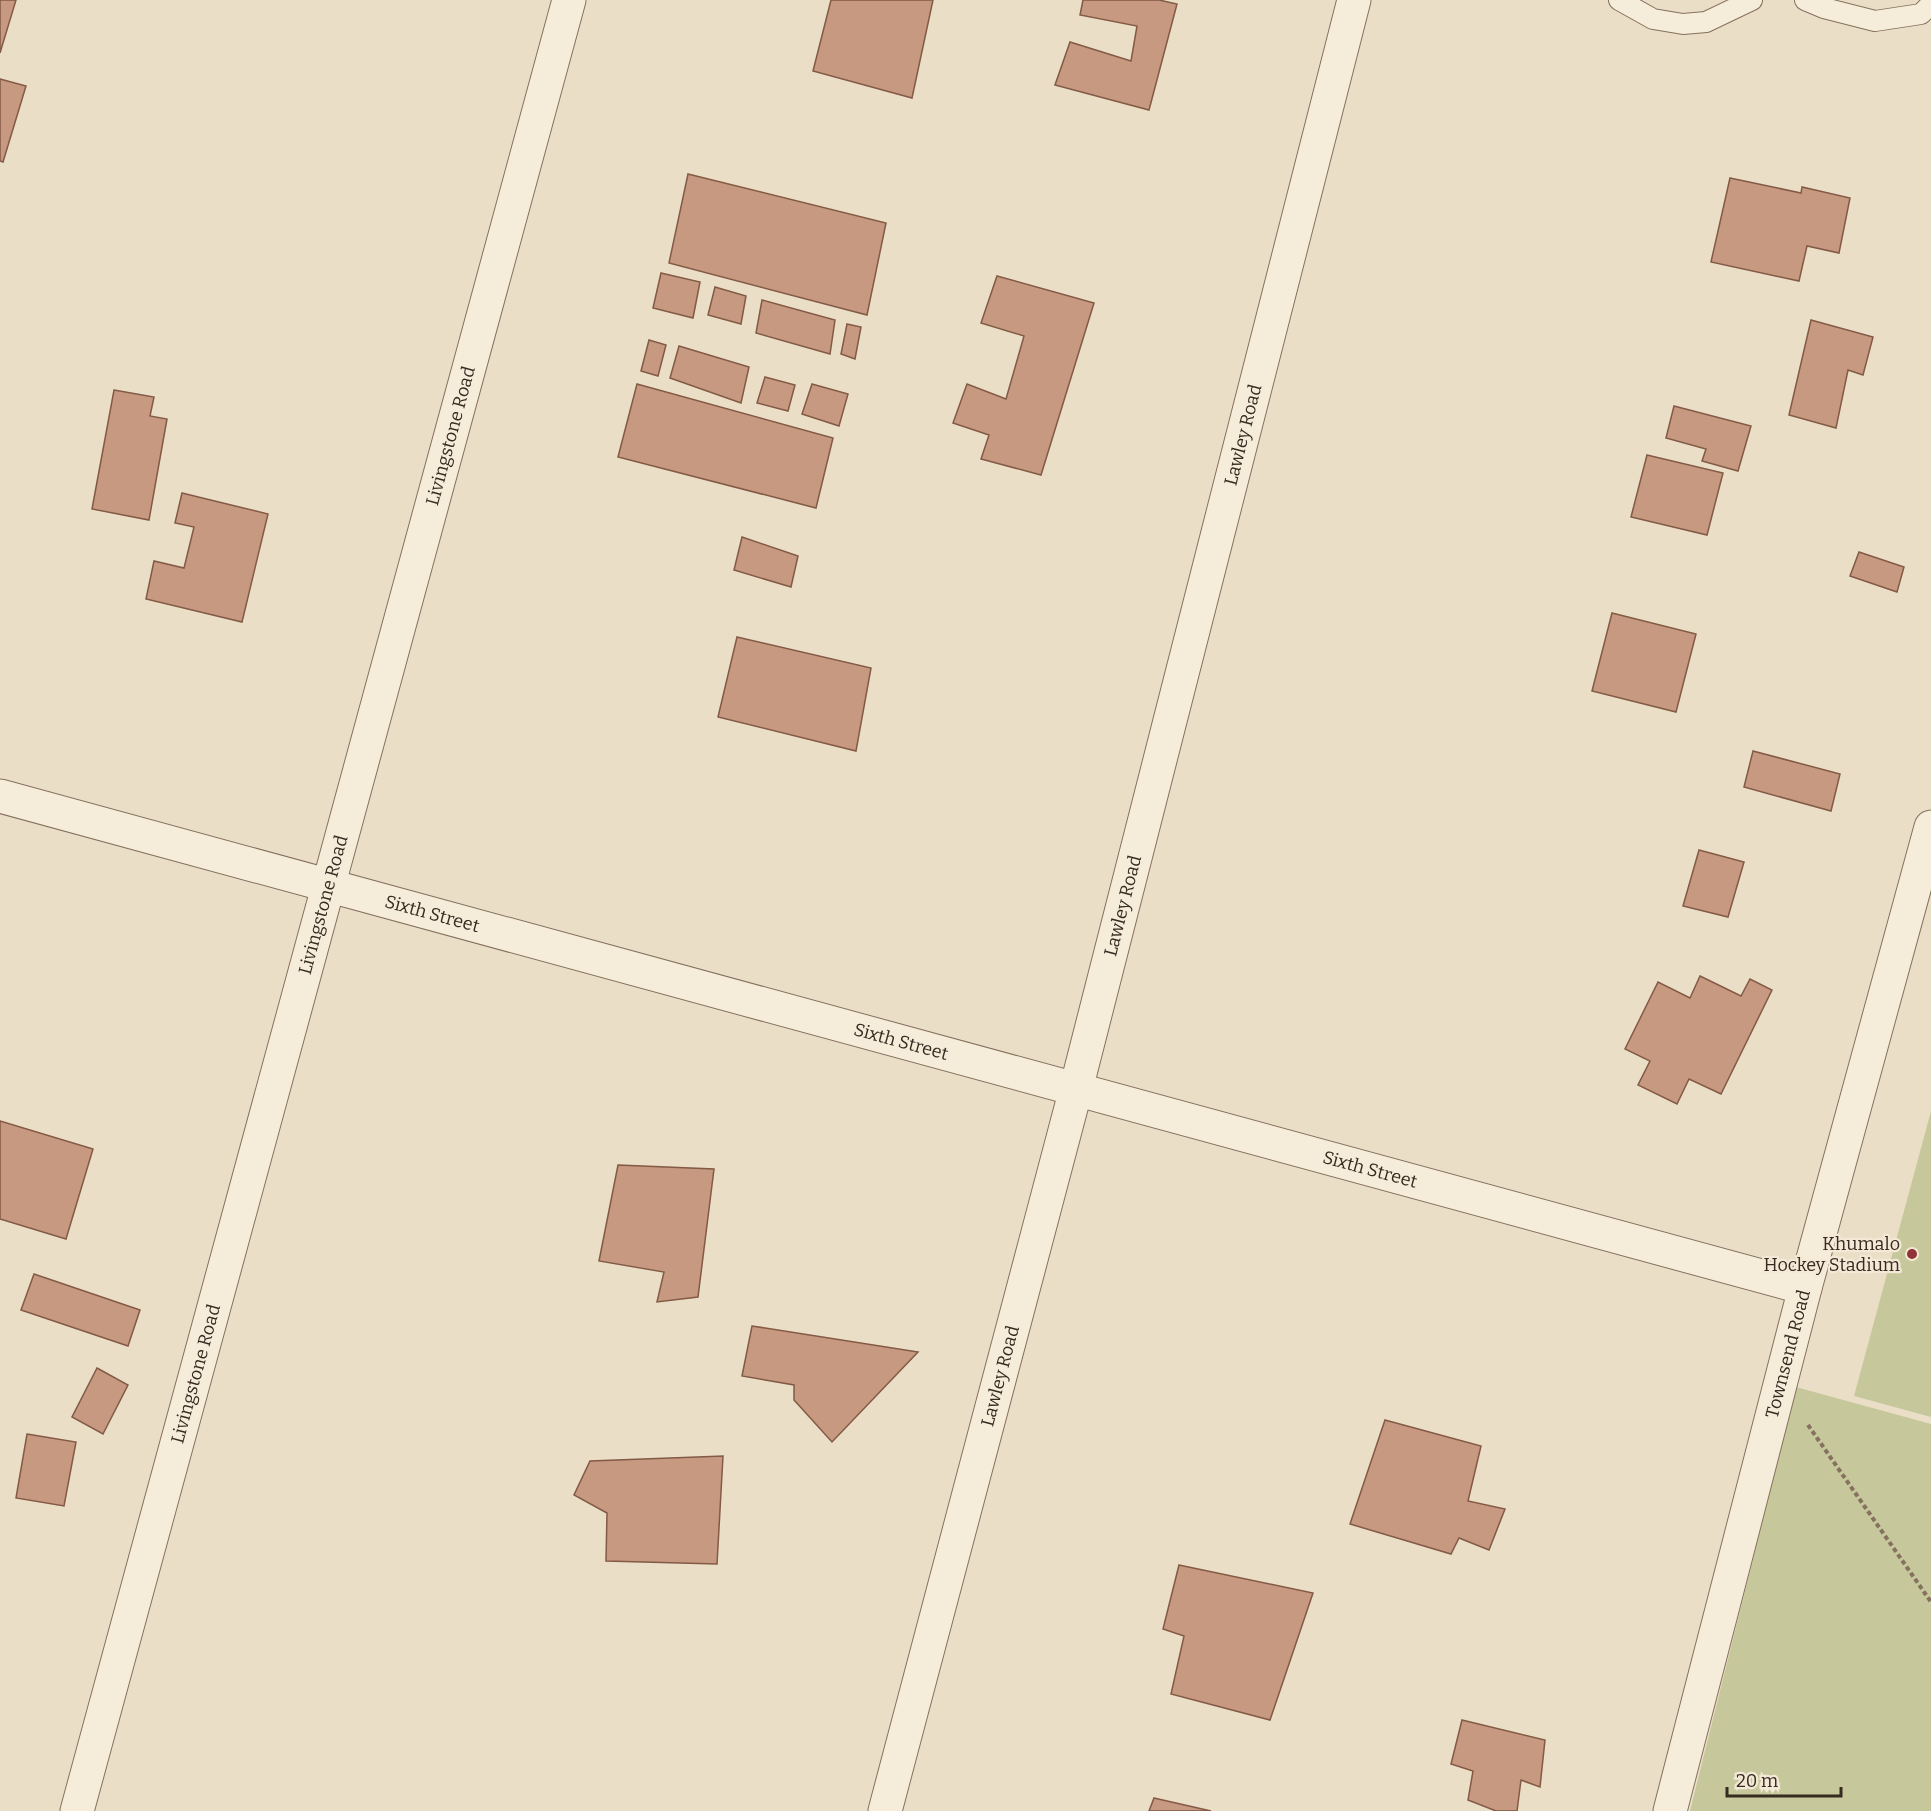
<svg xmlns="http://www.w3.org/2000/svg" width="1931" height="1811" font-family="Bitter,serif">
	<rect width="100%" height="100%" fill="#ebdec7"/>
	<!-- green -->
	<g fill="#c6c89c">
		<polygon points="1931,1111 1931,1417 1854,1396"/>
		<polygon points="1796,1387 1931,1424 1931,1811 1690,1811"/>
	</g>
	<!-- building -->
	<g fill="#c69980" stroke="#835a45" stroke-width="1.5">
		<polygon points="0,0 16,0 0,53"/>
		<polygon points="831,0 933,0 912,98 813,71"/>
		<polygon points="1083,0 1159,0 1177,4 1149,110 1055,85 1070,42 1131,61 1137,26 1080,15"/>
		<polygon points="0,79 26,86 3,162 0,161"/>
		<polygon points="688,174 886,223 867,315 669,263"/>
		<polygon points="1730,178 1801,193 1802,187 1850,198 1839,253 1807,246 1799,281 1711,262"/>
		<polygon points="661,273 700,282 693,318 653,308"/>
		<polygon points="997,276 1094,303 1041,475 981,459 989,435 953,423 967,384 1006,399 1024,336 981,323"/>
		<polygon points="715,287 746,296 741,324 708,315"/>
		<polygon points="762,300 835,320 830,354 756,333"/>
		<polygon points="1811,320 1873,337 1863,375 1848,370 1836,428 1789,415"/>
		<polygon points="847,324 861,327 855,359 841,354"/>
		<polygon points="649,340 666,345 658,376 641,371"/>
		<polygon points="679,346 749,367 741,403 670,378"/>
		<polygon points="765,377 795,385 788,411 757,403"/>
		<polygon points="637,384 833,438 816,508 618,457"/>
		<polygon points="812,384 848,394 839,426 802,414"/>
		<polygon points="114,390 154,397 150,416 167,419 149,520 92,509"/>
		<polygon points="1674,406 1751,426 1738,471 1702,461 1706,449 1666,438"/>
		<polygon points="1647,455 1723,473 1707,535 1631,517"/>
		<polygon points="182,493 268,514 242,622 146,599 154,561 184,568 194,527 175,523"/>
		<polygon points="742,537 798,556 791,587 734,570"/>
		<polygon points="1859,552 1904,567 1897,592 1850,576"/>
		<polygon points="1612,613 1696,634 1676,712 1592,691"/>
		<polygon points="737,637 871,668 856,751 718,717"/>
		<polygon points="1753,751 1840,774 1831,811 1744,787"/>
		<polygon points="1699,850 1744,862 1728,917 1683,906"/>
		<polygon points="1700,976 1741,996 1750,979 1772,990 1721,1094 1689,1079 1677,1104 1638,1085 1650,1061 1625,1049 1658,982 1690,998"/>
		<polygon points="0,1121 93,1149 66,1239 0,1219"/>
		<polygon points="618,1165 714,1169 698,1297 657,1302 664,1272 599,1261"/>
		<polygon points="34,1274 140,1310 128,1346 21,1310"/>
		<polygon points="752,1326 918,1352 832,1442 794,1400 794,1385 742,1376"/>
		<polygon points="97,1368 128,1385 103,1434 72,1417"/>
		<polygon points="1385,1420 1481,1446 1468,1501 1505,1509 1489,1550 1459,1538 1451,1554 1350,1524"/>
		<polygon points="27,1434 76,1442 64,1506 16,1498"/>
		<polygon points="723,1456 717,1564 606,1561 607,1513 574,1495 590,1461"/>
		<polygon points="1179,1565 1313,1593 1270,1720 1171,1694 1184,1636 1163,1629"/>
		<polygon points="1462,1720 1545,1740 1540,1787 1521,1780 1517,1811 1496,1811 1468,1800 1473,1771 1451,1764"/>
		<polygon points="1154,1798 1211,1811 1149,1811"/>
	</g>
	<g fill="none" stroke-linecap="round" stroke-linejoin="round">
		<!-- service casing -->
		<g stroke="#85715e" stroke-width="22">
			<g id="service">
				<polyline points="1619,0 1653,19 1683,24 1706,22 1752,0"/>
				<polyline points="1805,0 1824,8 1875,21 1921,14 1931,4"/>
			</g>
		</g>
		<!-- minor casing -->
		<g stroke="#85715e" stroke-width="35">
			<g id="minor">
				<path id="s1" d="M0,796L1805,1288"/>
				<path id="s2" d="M77,1811L569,0"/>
				<path id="s3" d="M885,1811L1076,1089L1354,0"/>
				<path id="s4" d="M1670,1811L1805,1288L1931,827"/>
			</g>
		</g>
		<!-- path -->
		<polyline stroke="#85715e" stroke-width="4" stroke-dasharray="4.5 3" stroke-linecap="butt" points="1808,1425 1931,1602"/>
		<!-- service -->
		<use href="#service" stroke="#f6ecda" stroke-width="20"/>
		<!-- minor -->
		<use href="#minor" stroke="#f6ecda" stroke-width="33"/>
	</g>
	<!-- markers -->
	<circle fill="#903238" stroke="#f3e9d6" stroke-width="2" cx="1912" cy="1254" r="6"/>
	<g text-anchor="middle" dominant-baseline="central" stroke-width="4.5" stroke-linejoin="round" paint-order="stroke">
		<!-- street labels -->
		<g font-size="18" fill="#372a20" stroke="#f3e9d6">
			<text stroke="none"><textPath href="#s3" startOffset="1422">Lawley Road</textPath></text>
			<text stroke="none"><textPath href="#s2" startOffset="1425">Livingstone Road</textPath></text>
			<text stroke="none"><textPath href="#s2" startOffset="939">Livingstone Road</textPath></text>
			<text stroke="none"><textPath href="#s3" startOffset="936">Lawley Road</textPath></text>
			<text stroke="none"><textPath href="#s1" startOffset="448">Sixth Street</textPath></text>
			<text stroke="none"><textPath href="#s1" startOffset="934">Sixth Street</textPath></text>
			<text stroke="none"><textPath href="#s1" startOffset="1420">Sixth Street</textPath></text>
			<text stroke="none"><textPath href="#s4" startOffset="472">Townsend Road</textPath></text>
			<text stroke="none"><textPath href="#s2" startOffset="453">Livingstone Road</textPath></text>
			<text stroke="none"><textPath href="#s3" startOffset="450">Lawley Road</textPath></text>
		</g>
		<!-- poi labels -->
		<g font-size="18" fill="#372a20" stroke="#f3e9d6" text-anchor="end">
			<text x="1900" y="1244">Khumalo<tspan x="1900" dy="21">Hockey Stadium</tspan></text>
		</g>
	</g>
	<!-- scale -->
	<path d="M1727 1787v9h114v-9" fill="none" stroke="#372a20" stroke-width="3"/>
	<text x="1736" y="1787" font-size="18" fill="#372a20" stroke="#f3e9d6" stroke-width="4.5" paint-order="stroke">20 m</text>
</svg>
